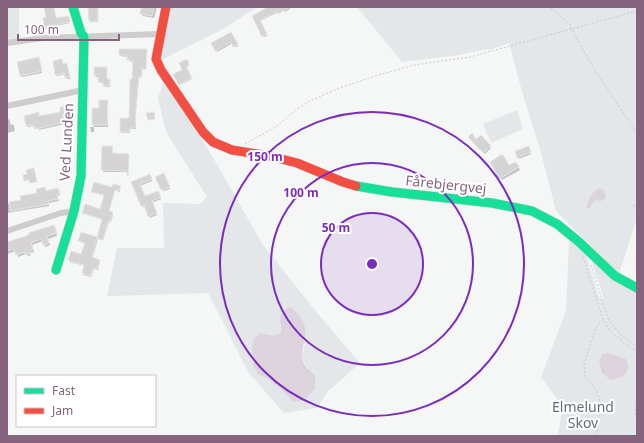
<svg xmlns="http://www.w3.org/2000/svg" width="644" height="443" font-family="'Noto Sans',sans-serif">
	<rect width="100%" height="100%" fill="#f5f6f6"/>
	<!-- green -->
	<g fill="#e3e7e9" fill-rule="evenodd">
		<polygon points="7,7 19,7 19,40 7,42"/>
		<polygon points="169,7 257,7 223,29 159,61"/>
		<polygon points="357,7 637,7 637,218 619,274 556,211 540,149 521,88 509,43 490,50 486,49 459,55 402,62"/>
		<path d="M163,84H168L211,154L263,245L318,314L360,363L328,391L317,408L284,413L248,372L208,293L107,296L117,248H164L163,203L200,204L207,197L166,132L158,98ZM279,324L305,344C300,360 304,364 315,375L293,402C286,394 280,387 272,381C262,374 260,377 253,365L261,333C268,335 274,337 281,333V328Z"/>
		<polygon points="517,110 523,129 491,143 483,124"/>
		<polygon points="569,241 585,252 599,297 604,299 590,256 637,290 637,436 558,436 562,411 560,403 541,377 566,311"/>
	</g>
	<!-- water -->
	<g fill="#dcd3dd">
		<path d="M601,188L604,190L606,198L601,201L595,200L590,208H586C588,202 591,190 601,188Z"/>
		<path d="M290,307C294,309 296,312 299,315C313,333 299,344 303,361C304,366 311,371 315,375V389L304,400L293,402L281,389L270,380L258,374L253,365L254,357L252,350L254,339L261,333C268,335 274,337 281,333C282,321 275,314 290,307Z"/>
		<path d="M608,353L626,359L628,364C628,376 621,378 611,380L602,373L599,362L602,355Z"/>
	</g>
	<!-- shadow -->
	<g fill="#0003">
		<polygon points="45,7 57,7 54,8 56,20 69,18 70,23 46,28 47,18"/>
		<polygon points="89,7 98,7 98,22 90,22"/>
		<polygon points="142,7 157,7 154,18 143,16 141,14"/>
		<polygon points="266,7 276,7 278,12 260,21 267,36 264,37 253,16 267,9"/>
		<polygon points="283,7 288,7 290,9 285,12"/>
		<polygon points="230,34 238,46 235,47 233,43 217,52 212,44"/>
		<polygon points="146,50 146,69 142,69 142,77 139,78 136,110 136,129 130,129 130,133 122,133 121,132 130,119 134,62 129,61 128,57 121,56 120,55"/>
		<polygon points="39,59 42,73 22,77 21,76"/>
		<polygon points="62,60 63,65 67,66 70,79 67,79 65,74 57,76 56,75"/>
		<polygon points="186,61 189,66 186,67 192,79 179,85 174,75 184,70"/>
		<polygon points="95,68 106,68 107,80 110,82 110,87 105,87 104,83 100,83 99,77 96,77 95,75"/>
		<polygon points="107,101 108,127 94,127 93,125 93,109 100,109"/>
		<polygon points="67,107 71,127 66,128 65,124 39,130 38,128 35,129 34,126 28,127 27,126 25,117 39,115 39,117 62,113"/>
		<polygon points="9,119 11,125 13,124 14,126 15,131 7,133 7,120"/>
		<polygon points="90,127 94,127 94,132 91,132"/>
		<polygon points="481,136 491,148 485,154 482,150 481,151 470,138 476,140"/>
		<polygon points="102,147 112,147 113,154 129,156 128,174 127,172 103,172"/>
		<polygon points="529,149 531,154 519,159 518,157"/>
		<polygon points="491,163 509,166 516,163 520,170 502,180"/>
		<polygon points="149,175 152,181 140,186 145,197 157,192 161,199 152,203 157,215 150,218 145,206 143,207 142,206 132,183"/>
		<polygon points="163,175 170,189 163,191 157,177"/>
		<polygon points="120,187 120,192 115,190 109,212 113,215 111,222 109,222 103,240 98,239 103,220 83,213 101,210 105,196 92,192"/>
		<polygon points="59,191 60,195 57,196 59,201 49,203 49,206 7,213 7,204 22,201 46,192"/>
		<polygon points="55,228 57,236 48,239 50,245 45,247 43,241 32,245 34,252 30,253 31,255 28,256 26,254 18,257 16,251 7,254 7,243"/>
		<polygon points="97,238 98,239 92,259 100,262 98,270 94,269 91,277 84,275 83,273 85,266 70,262 69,260 82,256 85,244 79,241"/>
	</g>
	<!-- building -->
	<g fill="#d5d3d4" stroke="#e4e6e6">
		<polygon points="44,7 54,7 56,18 69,16 70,22 44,27 43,18 46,17"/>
		<polygon points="88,7 98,7 98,21 89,21"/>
		<polygon points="143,7 154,7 152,16 140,14 141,8 143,9"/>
		<polygon points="268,7 290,7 278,14 277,11 260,20 267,34 262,37 252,16"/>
		<polygon points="231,32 238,44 233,47 231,42 215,51 211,43"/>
		<polygon points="119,49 147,49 146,68 142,67 142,76 139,76 136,107 135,128 130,128 130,132 120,132 120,118 129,118 130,79 132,79 133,60 127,60 127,55 119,55"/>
		<polygon points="39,57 42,71 20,76 17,62"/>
		<polygon points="62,59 63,64 67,63 70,77 65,78 64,73 55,75 53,61"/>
		<polygon points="187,59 189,64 186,66 192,78 178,84 173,74 182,70 179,63"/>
		<polygon points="94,67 107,67 107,79 110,79 110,86 103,86 103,82 98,82 98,75 94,75"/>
		<polygon points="99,100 108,100 107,125 92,125 92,108 99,108"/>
		<polygon points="67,106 71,126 65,127 64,122 37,129 36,127 33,127 33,125 26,126 24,116 39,112 39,116 60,112 60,107"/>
		<polygon points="154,112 155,119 148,120 146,113"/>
		<polygon points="472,133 476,139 481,135 491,146 483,153 481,150 480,150 468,137"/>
		<polygon points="102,146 113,146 112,153 129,154 128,176 126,171 101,170"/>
		<polygon points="529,146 531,152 517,158 515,151"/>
		<polygon points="501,155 503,155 509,165 516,162 519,167 499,179 490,162"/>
		<polygon points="34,168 37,182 29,183 29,180 24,181 23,175 27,174 26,170"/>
		<polygon points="164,173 170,187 161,190 155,177"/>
		<polygon points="150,174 152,179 140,184 145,196 158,191 161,197 152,201 157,213 148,217 144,205 141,206 131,182"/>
		<polygon points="94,182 112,187 113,184 121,186 119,191 115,190 109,211 113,212 110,222 108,221 103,240 97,238 102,219 82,213 85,204 100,209 104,195 91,192"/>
		<polygon points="45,187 46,191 58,188 60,193 57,194 58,199 48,201 49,204 10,211 9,202 21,200 20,196 37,193 36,189"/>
		<polygon points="54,225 57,233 47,236 49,243 43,245 41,239 31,243 33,249 30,251 31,253 25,255 25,252 16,255 14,249 7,251 7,242 29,235 28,233"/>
		<polygon points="81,232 97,237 92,257 100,260 97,269 93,268 91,276 82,273 84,265 68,260 71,251 81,254 85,243 78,241"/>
	</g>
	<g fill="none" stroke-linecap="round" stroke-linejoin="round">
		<!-- fast casing -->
		<g stroke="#d3d2d3" stroke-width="10">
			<g id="fast">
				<polyline points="356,186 392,192 492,203 532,211 557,224 578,241 615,276 637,288"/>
				<polyline points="56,270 74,211 81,176 84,37 81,33 73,7"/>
			</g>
		</g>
		<!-- jam casing -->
		<g stroke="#d3d2d3" stroke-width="10">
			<polyline id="jam" points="166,7 156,59 161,70 203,132 213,142 232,150 270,156 297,163 343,182 356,186"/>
		</g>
		<!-- path -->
		<g stroke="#cac9cb" stroke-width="1" stroke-dasharray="2 2" stroke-linecap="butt">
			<path d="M547,7C557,10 562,20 571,25V28L592,66L637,133"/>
			<polyline points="245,144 277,126 297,109 308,102 339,88 382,74 414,65 470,57 637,11"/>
			<polyline points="633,206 637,205"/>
			<polyline points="583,257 603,319 610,331 637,353"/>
			<polyline points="591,265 609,321 621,335 637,347"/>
			<polyline points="637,401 635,410 637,422"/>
			<polyline points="596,436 601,409 599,398 593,385 585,376 584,364 596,328 602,320"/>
		</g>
		<!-- street -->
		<g stroke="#cecccd" stroke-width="6">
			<polyline points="7,43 43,38 160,34"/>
			<polyline points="7,106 83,90"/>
			<polyline points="7,231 61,213 74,211"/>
		</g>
		<!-- fast -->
		<use href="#fast" stroke="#16e098" stroke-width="9"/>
		<!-- jam -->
		<use href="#jam" stroke="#f24e42" stroke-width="9"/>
	</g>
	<!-- distance rings -->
	<circle cx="372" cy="264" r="51" fill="#7b2cbf" fill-opacity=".12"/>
	<g fill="none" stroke="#7b2cbf" stroke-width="2">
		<circle cx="372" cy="264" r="51"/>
		<circle cx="372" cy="264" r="101"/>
		<circle cx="372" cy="264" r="152"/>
	</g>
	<g text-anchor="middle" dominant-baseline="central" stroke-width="4" stroke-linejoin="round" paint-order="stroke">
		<!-- street labels -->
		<g font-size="14" fill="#87647e" stroke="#fff">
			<text transform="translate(66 142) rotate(-87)">Ved Lunden</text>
			<text transform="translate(446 184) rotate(6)">Fårebjergvej</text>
		</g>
		<!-- park labels -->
		<g font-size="14" fill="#636e7d" stroke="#fff">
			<text x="583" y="406">Elmelund<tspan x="583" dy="16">Skov</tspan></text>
		</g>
	</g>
	<circle cx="372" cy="264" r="6" fill="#7b2cbf" stroke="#fff" stroke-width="2"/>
	<g font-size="12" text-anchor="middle" font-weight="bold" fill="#7b2cbf" stroke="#fff" stroke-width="4" stroke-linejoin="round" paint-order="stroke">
		<text x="265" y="161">150 m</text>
		<text x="301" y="197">100 m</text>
		<text x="336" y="232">50 m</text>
	</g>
	<!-- border -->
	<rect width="644" height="443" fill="none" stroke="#87647e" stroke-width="16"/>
	<!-- legend -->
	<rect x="16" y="375" width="140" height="52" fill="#ffffff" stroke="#cfc1cb"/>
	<rect x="24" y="388" width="20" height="6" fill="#16e098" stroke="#cfc1cb"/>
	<text x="52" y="395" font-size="12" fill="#87647e">Fast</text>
	<rect x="24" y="408" width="20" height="6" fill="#f24e42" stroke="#cfc1cb"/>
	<text x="52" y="415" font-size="12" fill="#87647e">Jam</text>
	<!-- scale -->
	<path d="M18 34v6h101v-6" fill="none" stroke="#87647e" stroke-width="2"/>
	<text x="24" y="34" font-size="12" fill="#87647e" stroke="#ffffff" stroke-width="3" paint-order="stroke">100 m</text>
</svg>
